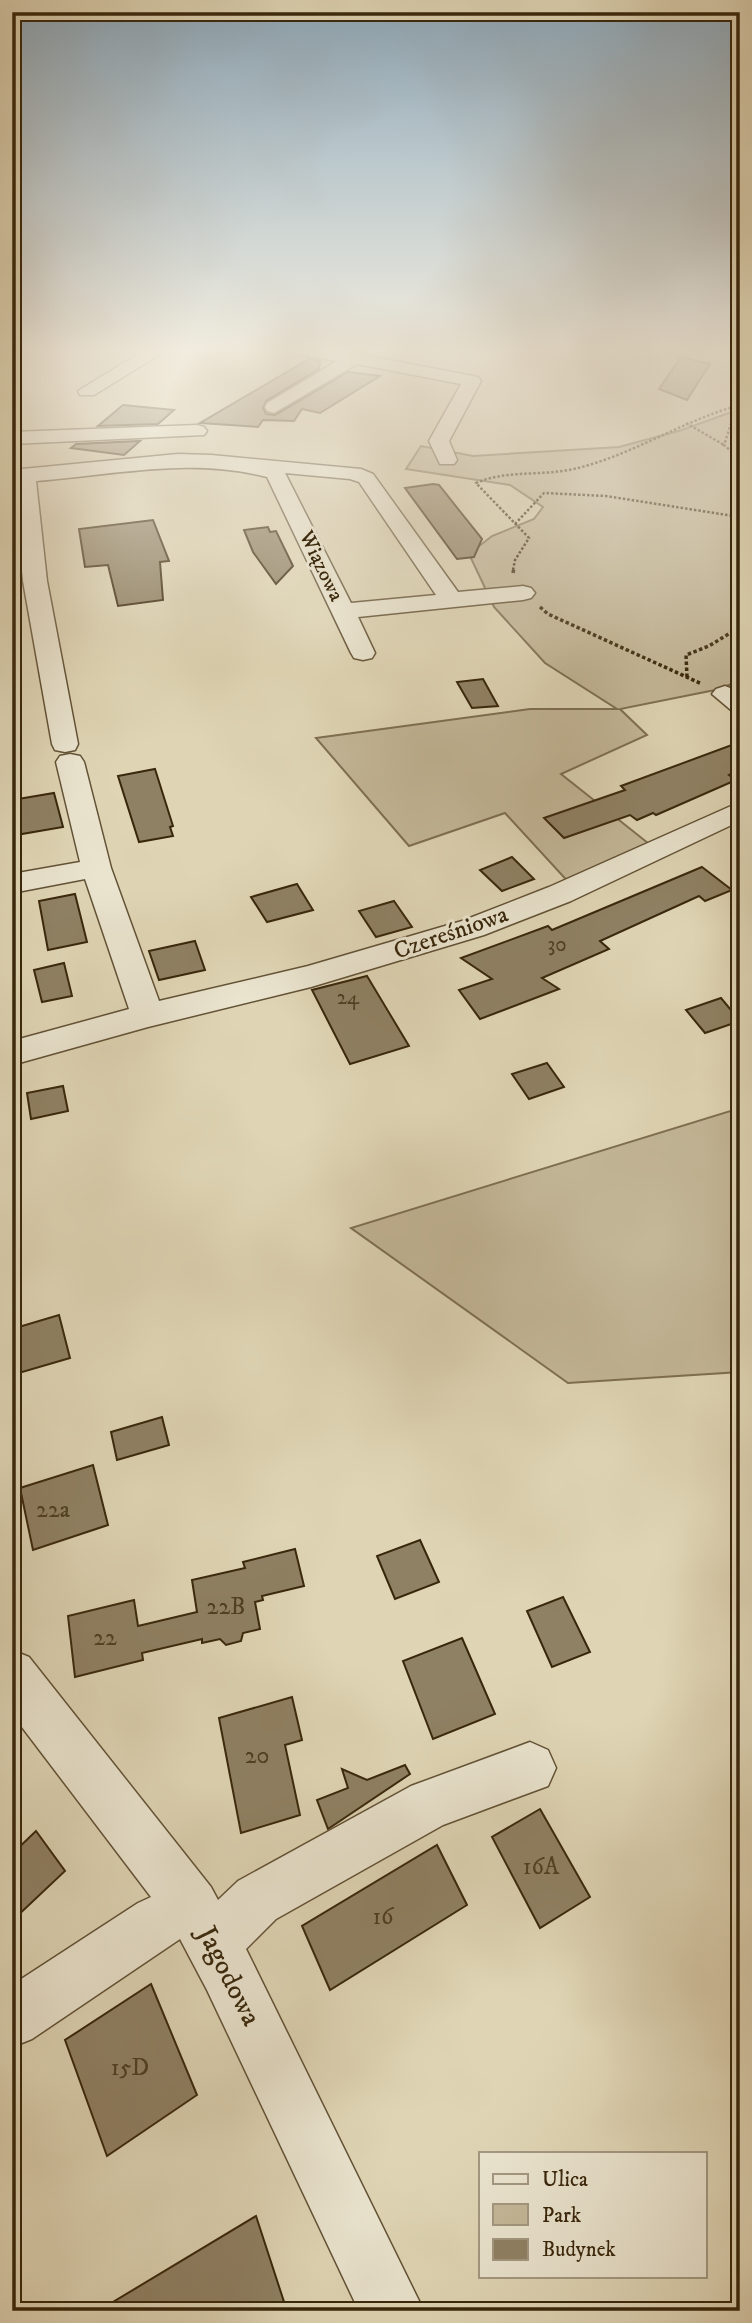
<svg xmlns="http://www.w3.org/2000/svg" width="752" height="2323" font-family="'IM FELL DW Pica',serif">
	<rect width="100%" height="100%" fill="#dfd5b5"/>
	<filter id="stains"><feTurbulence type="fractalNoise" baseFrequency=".00286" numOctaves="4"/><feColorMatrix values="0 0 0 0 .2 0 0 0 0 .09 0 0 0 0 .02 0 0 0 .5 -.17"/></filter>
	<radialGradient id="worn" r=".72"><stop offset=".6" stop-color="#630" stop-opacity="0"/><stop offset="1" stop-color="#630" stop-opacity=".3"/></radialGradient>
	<!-- green -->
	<g fill="#c3b798" stroke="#7e6f52" stroke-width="2">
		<polygon points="740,409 740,681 715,690 620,709 647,735 561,774 648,843 572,886 505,813 409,846 316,738 530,709 617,709 545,663 494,607 469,554 492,536 534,519 543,507 510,485 406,469 421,446 473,456 619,447 682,430"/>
		<polygon points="740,1108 740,1372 568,1383 351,1228"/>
	</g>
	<!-- building -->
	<g fill="#8f8164" stroke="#39270c" stroke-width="2">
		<polygon points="681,357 710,364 687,400 659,389"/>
		<polygon points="309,359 320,361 319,369 266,401 263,408 266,414 275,415 348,372 380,376 320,413 302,409 294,421 263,420 258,427 200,423"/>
		<polygon points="123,405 174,410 158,424 98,426"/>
		<polygon points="140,441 124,455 71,448 76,444"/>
		<polygon points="433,484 439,485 482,539 474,557 457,559 405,488"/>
		<polygon points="153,520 169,561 160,562 163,600 118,606 108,565 85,567 79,529"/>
		<polygon points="268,527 270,532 276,531 293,566 276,584 253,552 244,530"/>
		<polygon points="483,679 498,706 472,708 457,682"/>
		<polygon points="740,742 740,770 729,775 736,780 656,815 653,813 637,820 630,815 564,838 544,818 625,790 621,786"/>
		<polygon points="155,769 173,826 170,827 173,836 139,842 118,776"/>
		<polygon points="54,793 63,827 16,835 12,800"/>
		<polygon points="512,857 534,879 502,891 480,870"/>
		<polygon points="702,867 732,890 705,901 699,896 600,941 609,949 542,978 559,989 480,1019 459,990 492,979 461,958 548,926 552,930"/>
		<polygon points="297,884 313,910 267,922 251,897"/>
		<polygon points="75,894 87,942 48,950 39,901"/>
		<polygon points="394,901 412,927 376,937 359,911"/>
		<polygon points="195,941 205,970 159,980 149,951"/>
		<polygon points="64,963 72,996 42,1002 34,970"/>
		<polygon points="367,976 409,1046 350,1064 312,990"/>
		<polygon points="721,998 740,1021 705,1033 686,1010"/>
		<polygon points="547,1063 564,1087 529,1099 512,1074"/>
		<polygon points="63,1086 68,1111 31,1119 27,1093"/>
		<polygon points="59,1315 70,1358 12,1375 12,1329"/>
		<polygon points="162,1417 169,1445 117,1460 111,1432"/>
		<polygon points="93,1465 108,1525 33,1550 20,1488"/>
		<polygon points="420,1540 439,1582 395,1599 377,1556"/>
		<polygon points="295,1549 304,1586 262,1596 263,1600 255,1602 260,1629 243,1633 241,1641 226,1645 220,1639 202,1643 202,1639 142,1653 143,1660 75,1677 68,1616 134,1600 138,1626 197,1612 192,1580 245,1568 243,1562"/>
		<polygon points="563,1597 590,1652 552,1667 527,1611"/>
		<polygon points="462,1638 495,1714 433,1739 403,1661"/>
		<polygon points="292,1697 302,1740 285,1745 300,1815 241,1833 219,1718"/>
		<polygon points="405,1765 410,1774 328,1829 317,1800 348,1788 342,1769 367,1780"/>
		<polygon points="540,1809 590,1897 540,1928 492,1837"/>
		<polygon points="36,1831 65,1871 12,1921 12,1854"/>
		<polygon points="437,1845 467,1905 330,1990 302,1926"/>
		<polygon points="151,1984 197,2095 107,2156 65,2040"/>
		<polygon points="256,2216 287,2311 98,2311"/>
	</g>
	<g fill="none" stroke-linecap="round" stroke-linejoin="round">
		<!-- minor casing -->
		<g stroke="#625236" stroke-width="3">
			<g id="minor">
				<polygon points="148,348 170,348 94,395 80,395 78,391"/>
				<polygon points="282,348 327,348 478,377 481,381 449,441 457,460 454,464 440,464 429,441 461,384 357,364 274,413 267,411 265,407 267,403 337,361 290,353"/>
				<polygon points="197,425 204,427 207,431 204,435 12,444 12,432"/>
				<path d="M178,454L211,455L361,469L373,474L458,592L523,586L531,588L535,593L531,598L523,600L358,617L375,653L372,658L363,660L354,658L351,653L267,477C189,457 114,475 36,481L47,581L78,744L75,750L65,752L55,750L52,744L23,581L12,470ZM285,473L350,479L359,482L436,595L351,603Z"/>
				<polygon points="725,686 740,692 740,712 731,710 712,694 716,689"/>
				<polygon points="70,754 80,756 84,762 111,868 159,1001 308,966 462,921 549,887 740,802 740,821 571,901 484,935 311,987 148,1027 12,1065 12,1041 129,1009 85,879 12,893 12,874 80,862 56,762 60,756"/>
				<polygon points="12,1650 29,1657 211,1887 218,1900 238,1881 411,1786 530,1742 548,1750 556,1768 548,1786 443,1825 276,1919 246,1949 424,2311 359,2311 207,1990 180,1939 32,2039 12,2047 12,1985 138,1903 151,1897 12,1714"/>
			</g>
		</g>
		<!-- path-far1 -->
		<g stroke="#39270c" stroke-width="2.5" stroke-dasharray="2.5 2" stroke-linecap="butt">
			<polyline points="737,406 724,445 740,459"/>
			<polyline points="686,423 724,445"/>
			<polyline points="515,524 544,493 606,496 740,517"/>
			<path d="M513,570L515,560L529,538L476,483C508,469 544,477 578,468C634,454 684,420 740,405"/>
		</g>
		<!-- path -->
		<g stroke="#39270c" stroke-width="3.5" stroke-dasharray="3.5 2.5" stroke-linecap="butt">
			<polyline points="513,573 514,568"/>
			<polyline points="540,607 548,614 702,684"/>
			<polyline points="687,677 686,655 709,646 740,627"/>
		</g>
		<!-- minor -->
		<use href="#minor" fill="#eae4cf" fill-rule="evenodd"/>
	</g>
	<!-- sky -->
	<linearGradient id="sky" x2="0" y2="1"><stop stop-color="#8eaabd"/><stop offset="0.52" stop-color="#f1ecde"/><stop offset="1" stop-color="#f1ecde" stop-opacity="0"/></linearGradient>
	<rect width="752" height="674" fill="url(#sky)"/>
	<g text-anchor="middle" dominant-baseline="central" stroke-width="6" stroke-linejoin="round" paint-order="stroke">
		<!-- far-street labels -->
		<g font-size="21" fill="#39270c" stroke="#eae4cf">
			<text transform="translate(321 566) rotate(64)">Wiązowa</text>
		</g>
		<!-- number labels -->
		<g font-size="21" fill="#4e3e22">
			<text x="557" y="945">30</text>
			<text x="348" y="998">24</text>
		</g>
		<!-- street labels -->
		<g font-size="24" fill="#39270c" stroke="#eae4cf">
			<text transform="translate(451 933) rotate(-19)">Czereśniowa</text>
		</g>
		<!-- near-number labels -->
		<g font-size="24" fill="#4e3e22">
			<text x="53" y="1510">22a</text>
			<text x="226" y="1607">22B</text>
			<text x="105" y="1638">22</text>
			<text x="257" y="1756">20</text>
			<text x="541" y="1867">16A</text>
			<text x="383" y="1917">16</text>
			<text x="130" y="2068">15D</text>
		</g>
		<!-- near-street labels -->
		<g font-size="28" fill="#39270c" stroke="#eae4cf">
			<text transform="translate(229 1976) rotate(63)">Jagodowa</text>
		</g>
	</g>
	<!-- margin -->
	<rect width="752" height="2323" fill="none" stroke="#dfd5b5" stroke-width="42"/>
	<rect x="14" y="14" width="724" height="2295" fill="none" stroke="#39270c" stroke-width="3.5"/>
	<rect x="21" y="21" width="710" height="2281" fill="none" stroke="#39270c" stroke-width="2"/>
	<!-- legend -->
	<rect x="479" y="2152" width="228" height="126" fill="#eae4cf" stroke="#a39881" stroke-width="2"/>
	<rect x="493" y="2174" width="35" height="10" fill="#eae4cf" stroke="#a39881" stroke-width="2"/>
	<text x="542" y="2186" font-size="21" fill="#39270c">Ulica</text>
	<rect x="493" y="2204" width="35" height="21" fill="#c3b798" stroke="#a39881" stroke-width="2"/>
	<text x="542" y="2222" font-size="21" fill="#39270c">Park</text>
	<rect x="493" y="2239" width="35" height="21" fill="#8f8164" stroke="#a39881" stroke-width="2"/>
	<text x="542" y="2256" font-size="21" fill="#39270c">Budynek</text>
	<rect width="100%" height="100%" filter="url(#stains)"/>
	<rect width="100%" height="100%" fill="url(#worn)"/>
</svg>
